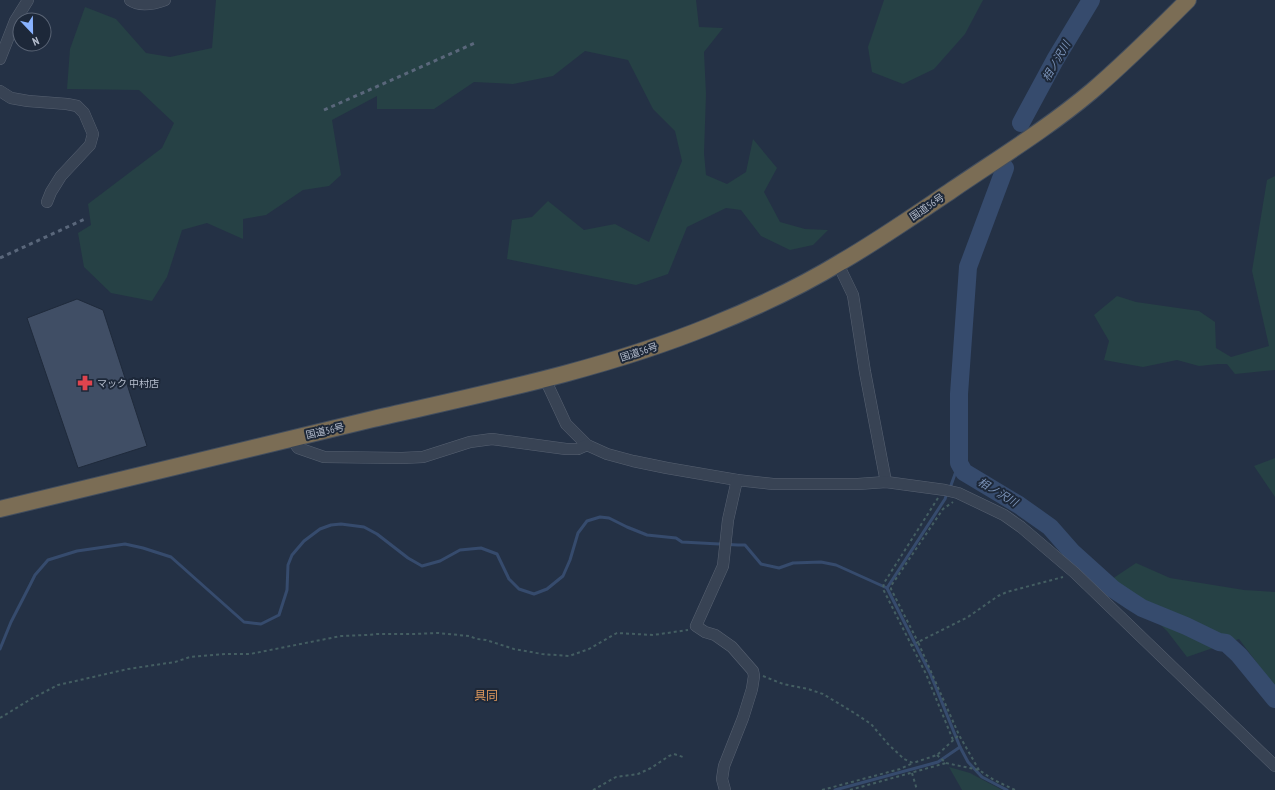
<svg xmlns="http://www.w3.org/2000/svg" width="1275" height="790" font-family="'PT Sans Narrow','Noto Sans JP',sans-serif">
	<rect width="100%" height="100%" fill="#243145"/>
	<!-- green -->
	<g fill="#264145">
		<polygon points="216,0 696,0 699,27 723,28 704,52 706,94 704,153 706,175 727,184 746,172 753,139 777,168 764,192 780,222 805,229 828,230 813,245 790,250 761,236 741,210 726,208 687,227 668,274 636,285 507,259 512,220 532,217 548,201 584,230 615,224 649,242 682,161 675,131 653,109 628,60 585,51 553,76 513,84 474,82 434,109 377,109 377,96 332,120 341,175 329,186 303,190 266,215 243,219 243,239 207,223 182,230 167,277 152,301 111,293 84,267 78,233 91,225 88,204 162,148 174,123 139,90 67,89 70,49 85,7 116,19 146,53 170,57 212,48"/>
		<polygon points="884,0 983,0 965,34 934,69 903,84 872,72 868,47"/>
		<polygon points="1275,176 1275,370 1235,374 1227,364 1218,364 1199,366 1177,360 1143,367 1104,360 1109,341 1094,315 1117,296 1136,302 1199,311 1215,322 1216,348 1231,357 1269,346 1252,271 1267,180"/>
		<polygon points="1275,458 1275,497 1254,466"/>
		<polygon points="1136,563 1170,578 1244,590 1275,592 1275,687 1239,639 1187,657 1167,631 1112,579"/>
		<polygon points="949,767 970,773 1002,790 962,790"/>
	</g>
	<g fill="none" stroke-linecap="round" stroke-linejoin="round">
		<!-- stream -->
		<g stroke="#364b6d" stroke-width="3">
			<polyline points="950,488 959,463"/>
			<polyline points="887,588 945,499 947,493"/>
			<polyline points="0,649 11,622 30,585 35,575 48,560 77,551 125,544 143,548 171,557 244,622 261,624 279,615 287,590 288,565 292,555 304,541 320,529 331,525 341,524 364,527 377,534 408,558 422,566 440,561 460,550 481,548 497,554 509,579 519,589 534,594 547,589 563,576 570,560 578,533 587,521 600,517 609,518 627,527 647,535 676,538 682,542 738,545 745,545 761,564 779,568 793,563 821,562 836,565 887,588 930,673 960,747 968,762 982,777 1007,790"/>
			<polyline points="835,790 938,762 960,747"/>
		</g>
		<!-- river -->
		<g stroke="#364b6d" stroke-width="18">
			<polyline points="1021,123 1055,60 1091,0"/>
			<polyline points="1005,168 968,267 959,394 959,463 964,472 1019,505 1050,527 1072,552 1113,589 1131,601 1142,608 1186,626 1219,642 1226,643 1239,655 1275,699"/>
		</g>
	</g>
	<!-- building -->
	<polygon fill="#404e65" stroke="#1f2a3b" points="77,299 103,310 147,446 78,468 27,318"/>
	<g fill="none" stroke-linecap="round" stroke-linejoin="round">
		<!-- minor casing -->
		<g stroke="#576171" stroke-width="12">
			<g id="minor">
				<path d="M130,0C140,7 154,4 165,0"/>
				<polyline points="0,59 15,21 28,0"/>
				<polyline points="0,91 11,98 28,101 67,104 77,106 84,113 93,134 90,145 61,176 51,192 47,202"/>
				<polyline points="838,264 853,295 865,372 886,482"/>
				<polyline points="545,379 566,424 587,445 607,454 633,461 667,468 737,480 773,484 858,484 886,482 945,490 958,493 1004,515 1021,527 1075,573 1275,766"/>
				<polyline points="291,438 298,448 324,457 402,458 423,457 470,442 492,439 566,449 578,449 587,445"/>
				<polyline points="725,790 722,779 724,766 743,718 752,689 754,676 753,671 732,647 715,635 705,632 696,626 723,566 728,520 737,480"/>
			</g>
		</g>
		<!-- highway casing -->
		<g stroke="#434e5e" stroke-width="18">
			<path id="highway" d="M0,509C124,479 248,448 373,419C487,393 602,370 710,326C755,308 800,287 841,262C879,240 915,215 952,190C999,158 1048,128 1092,91C1126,62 1157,31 1188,0"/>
		</g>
		<!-- path -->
		<g stroke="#445e62" stroke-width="2" stroke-dasharray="3 3" stroke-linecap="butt">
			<polyline points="938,498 884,583 883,589 926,674 953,740"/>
			<polyline points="911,646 918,642 891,589 891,586 943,509 953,502"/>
			<polyline points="763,676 783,684 808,689 823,694 856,714 871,724 888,744 904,759 913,763 937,755 959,735"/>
			<polyline points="0,718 31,699 58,685 128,669 175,662 190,657 226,654 250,654 341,636 367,635 377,634 413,634 438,633 469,636 477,639 486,640 514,649 542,654 569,656 589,649 617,633 653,635 688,630"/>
			<polyline points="937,755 946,763 979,770 994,780 1015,790"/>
			<polyline points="979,770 959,735 918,642 968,617 998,596 1007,592 1063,577"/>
			<polyline points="912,773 917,790"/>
			<polyline points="593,790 616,777 638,774 651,768 669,756 674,754 683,757"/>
			<polyline points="822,790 900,769 913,763"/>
			<polyline points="850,790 946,763"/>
		</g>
		<!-- minor -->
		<use href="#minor" stroke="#384354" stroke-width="11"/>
		<!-- highway -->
		<use href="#highway" stroke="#7b6d55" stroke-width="16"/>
		<!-- rail -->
		<g stroke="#5a677b" stroke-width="3" stroke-dasharray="4 4" stroke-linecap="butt">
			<polyline points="324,110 477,42"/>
			<polyline points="0,258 87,218"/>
		</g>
	</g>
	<!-- icons -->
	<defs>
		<g id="pharmacy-bare" transform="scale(1.2)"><path d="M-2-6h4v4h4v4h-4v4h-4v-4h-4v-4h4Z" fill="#e0444e" stroke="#1d2839" stroke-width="2.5" paint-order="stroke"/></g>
	</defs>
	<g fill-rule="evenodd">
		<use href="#pharmacy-bare" x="85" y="383"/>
	</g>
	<g text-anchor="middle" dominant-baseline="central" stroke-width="4" stroke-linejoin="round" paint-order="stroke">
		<!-- street labels -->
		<g font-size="10" fill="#b6bece" stroke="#1d2839">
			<text transform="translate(927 207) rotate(-34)">国道56号</text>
			<text transform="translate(639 352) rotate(-18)">国道56号</text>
			<text transform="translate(325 431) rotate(-13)">国道56号</text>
		</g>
		<!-- poi labels -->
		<g font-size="10" fill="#b6bece" stroke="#1d2839" text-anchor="start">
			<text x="97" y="383">マック 中村店</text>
		</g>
		<!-- water labels -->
		<g font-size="11" font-style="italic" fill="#7b93b8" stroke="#1d2839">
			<text transform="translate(1056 61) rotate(-60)">相ノ沢川</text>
			<text transform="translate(998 492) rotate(31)">相ノ沢川</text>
		</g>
		<!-- quarter labels -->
		<g font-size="12" fill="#e19a5d" stroke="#1d2839">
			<text x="486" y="695">具同</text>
		</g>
	</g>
	<!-- north arrow -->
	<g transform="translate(32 32) rotate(158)"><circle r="19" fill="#1d2839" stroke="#5a6475"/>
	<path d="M0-3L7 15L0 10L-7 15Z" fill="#89b3ff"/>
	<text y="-6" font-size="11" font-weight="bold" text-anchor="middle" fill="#b6bece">N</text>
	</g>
</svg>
